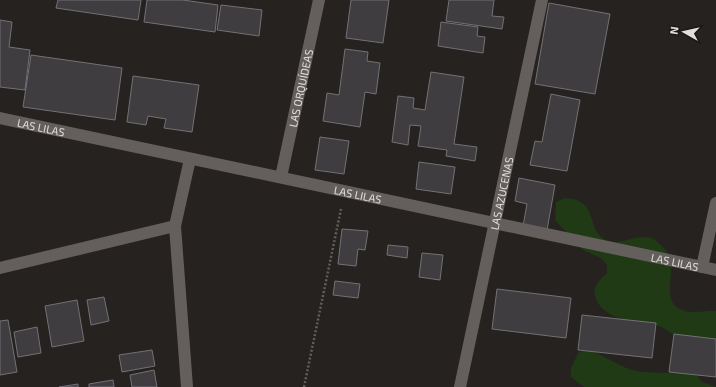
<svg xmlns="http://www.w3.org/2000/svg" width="716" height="387" font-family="'Exo 2',sans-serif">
	<rect width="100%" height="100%" fill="#252220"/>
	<!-- green -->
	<g fill="#1f3a15">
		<path d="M565,198C599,200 586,227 604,239C618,249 640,230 655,240C661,245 671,253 671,261C673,279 661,305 685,311C695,314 706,310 716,311V348C703,345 690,342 677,337C671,334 665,328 659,326C638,319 606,323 596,299C591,288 599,280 607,273V265L601,258L583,250L555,220L556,202Z"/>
		<path d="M587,350C603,354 616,365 632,370C654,375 675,371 696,374L702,382L716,387H584L571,377V368L578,353Z"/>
	</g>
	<!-- building -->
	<g fill="#3f3d40" stroke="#737175">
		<polygon points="58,0 141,0 138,20 56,8"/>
		<polygon points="147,0 183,0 218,5 215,32 144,22"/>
		<polygon points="351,0 389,0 383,43 346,38"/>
		<polygon points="449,0 494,0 492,16 504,17 502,29 446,21"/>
		<polygon points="549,3 610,14 595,94 535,84"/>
		<polygon points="221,5 262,10 259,36 217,30"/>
		<polygon points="0,20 12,22 9,47 30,50 25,90 0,87"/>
		<polygon points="441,22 478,27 477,36 485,37 483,53 438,46"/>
		<polygon points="345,49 368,52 367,61 380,63 376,94 365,92 360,127 323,121 327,93 339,95"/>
		<polygon points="31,55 122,68 115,120 23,107"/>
		<polygon points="431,72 464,77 454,144 477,147 475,161 446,156 447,150 418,146 421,126 410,125 408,145 392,142 398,96 414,98 413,108 425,110"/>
		<polygon points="133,76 199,85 192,132 164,128 166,119 148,116 146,125 127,122"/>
		<polygon points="551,94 580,100 567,171 530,165 535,141 542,142"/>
		<polygon points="320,137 349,141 344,174 315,170"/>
		<polygon points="419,162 455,167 451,194 416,189"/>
		<polygon points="519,178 555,185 547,230 523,226 527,204 515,201"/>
		<polygon points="342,229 368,231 365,250 358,249 356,266 338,264"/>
		<polygon points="388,245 408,247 407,258 387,255"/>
		<polygon points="422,253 443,255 440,280 419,277"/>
		<polygon points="335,281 360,284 358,298 333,295"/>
		<polygon points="497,289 571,298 566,338 492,329"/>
		<polygon points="104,297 109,321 91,325 87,300"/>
		<polygon points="77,300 84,341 52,347 45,306"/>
		<polygon points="582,315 656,323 652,358 578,350"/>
		<polygon points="8,320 17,372 0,375 0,321"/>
		<polygon points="37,327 41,353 18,357 14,332"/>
		<polygon points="674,334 716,339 716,377 669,372"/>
		<polygon points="152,350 155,366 122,372 119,355"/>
		<polygon points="154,370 157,387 132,387 130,375"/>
		<polygon points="113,380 114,387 89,387 89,384"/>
		<polygon points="78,384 78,387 59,387"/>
	</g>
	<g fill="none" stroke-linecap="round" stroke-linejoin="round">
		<!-- path -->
		<polyline stroke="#625f5e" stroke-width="2.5" stroke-dasharray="2 2" stroke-linecap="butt" points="304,387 341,209"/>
		<!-- minor -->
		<g stroke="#645f5d" stroke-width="12">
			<path id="s1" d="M0,118L716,270"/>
			<path id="s2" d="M281,177L319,0"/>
			<polyline points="175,226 187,387"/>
			<polyline points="702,267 716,203"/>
			<polyline points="0,268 175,226 190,159"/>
			<path id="s3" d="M460,387L542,0"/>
		</g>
	</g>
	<g text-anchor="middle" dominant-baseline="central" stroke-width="3" stroke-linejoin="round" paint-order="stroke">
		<!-- street labels -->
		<g font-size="11" fill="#e1dedd" stroke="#1c1816">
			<text stroke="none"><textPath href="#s2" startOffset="91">LAS ORQUÍDEAS</textPath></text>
			<text stroke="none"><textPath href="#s1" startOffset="42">LAS LILAS</textPath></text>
			<text stroke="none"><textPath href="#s1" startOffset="366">LAS LILAS</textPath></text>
			<text stroke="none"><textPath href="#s3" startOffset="198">LAS AZUCENAS</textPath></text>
			<text stroke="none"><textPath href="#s1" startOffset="690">LAS LILAS</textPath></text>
		</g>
	</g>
	<!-- north arrow -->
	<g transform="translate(684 32) rotate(278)" stroke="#1c1816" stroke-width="3" paint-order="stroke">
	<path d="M0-3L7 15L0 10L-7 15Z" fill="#e1dedd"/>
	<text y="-6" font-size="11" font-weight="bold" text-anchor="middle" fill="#e1dedd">N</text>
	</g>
</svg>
